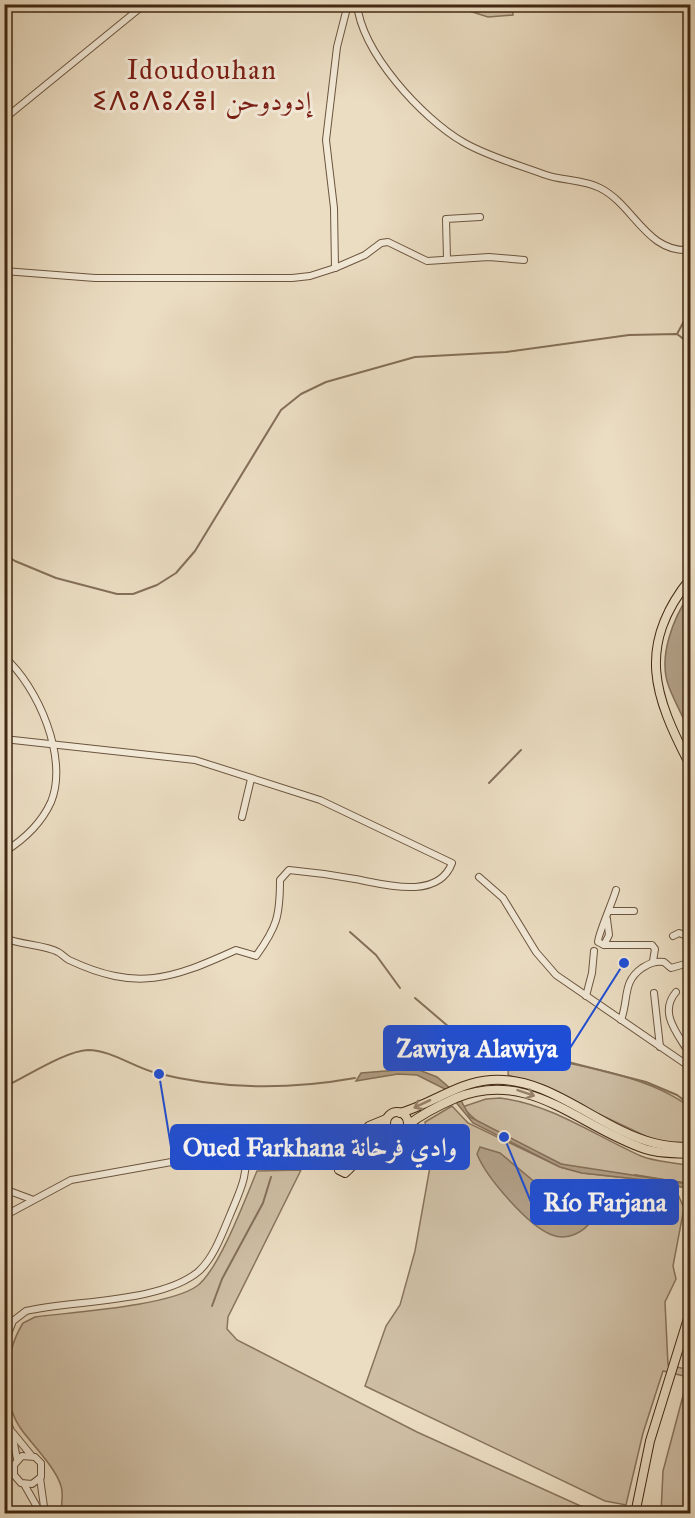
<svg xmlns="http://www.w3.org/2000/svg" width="695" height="1518" font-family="'IM FELL Great Primer',Amiri,'Noto Sans Tifinagh',serif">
	<rect width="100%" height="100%" fill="#ebddc2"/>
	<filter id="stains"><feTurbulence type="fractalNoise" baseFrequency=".00333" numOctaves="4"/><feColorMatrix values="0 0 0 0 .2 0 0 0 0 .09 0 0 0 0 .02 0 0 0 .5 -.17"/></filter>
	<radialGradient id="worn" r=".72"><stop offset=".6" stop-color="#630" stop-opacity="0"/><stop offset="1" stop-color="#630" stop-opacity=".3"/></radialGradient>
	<!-- green -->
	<g fill="#cebea4" stroke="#88735c" stroke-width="1.5">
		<polygon points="467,5 512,5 513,15 488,17 469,11"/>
		<path d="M510,1052C567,1064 643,1072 690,1107V1145L656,1141L535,1084L508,1075Z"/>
		<path d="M500,1098C551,1104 594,1135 641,1156C655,1162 675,1162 690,1166V1184L585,1170L561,1164L479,1123L462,1107L486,1099Z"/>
		<polygon points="452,1106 468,1123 560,1167 582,1173 655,1181 669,1184 676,1190 684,1208 673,1266 676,1279 665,1302 668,1365 690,1370 690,1513 661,1513 663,1471 688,1377 663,1371 643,1433 626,1505 605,1501 365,1386 386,1326 400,1305 415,1251 430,1167 425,1122"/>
		<path d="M301,1170L228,1317L227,1329L237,1340L417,1432L596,1513H61C61,1504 64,1495 61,1486C56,1469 35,1447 24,1433C0,1403 4,1354 23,1323L35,1317C73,1312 169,1306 197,1286C219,1270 246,1197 257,1171Z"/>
	</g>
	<!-- water -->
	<g fill="#b19f86" stroke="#846f58" stroke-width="1.5">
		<path d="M690,593V734C684,718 675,703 669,687C657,657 674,617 690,593Z"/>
		<polygon points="398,1070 419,1070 437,1077 458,1095 470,1117 561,1164 690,1184 690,1189 655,1181 582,1173 560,1167 473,1123 445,1089 417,1075 398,1074 356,1081 361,1073"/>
		<path d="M480,1147L500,1153L542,1188L581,1193L599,1199C602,1206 596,1213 592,1220C584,1232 568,1241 552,1235C528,1226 486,1177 477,1154Z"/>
	</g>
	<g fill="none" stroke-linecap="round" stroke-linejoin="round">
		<!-- stream -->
		<g stroke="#846f58" stroke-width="2">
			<polyline points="677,334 690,310"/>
			<polyline points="4,554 15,561 56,578 117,594 133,594 157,585 176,573 195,551 281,410 301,394 326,382 415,357 506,352 629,335 677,334 690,344"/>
			<polyline points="489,783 521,750"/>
			<polyline points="350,932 376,955 400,988"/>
			<polyline points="415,998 456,1033 646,1082 677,1095 690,1105"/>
			<path d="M4,1087C26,1077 65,1051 88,1050C111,1050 133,1067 156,1073C223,1090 288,1090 355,1078"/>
			<polyline points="635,1175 690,1184"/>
			<polyline points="687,1183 690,1169"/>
			<polyline points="212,1306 222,1279 263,1203 271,1177"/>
		</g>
		<!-- major-tunnel -->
		<polyline stroke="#c9b99f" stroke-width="8" stroke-dasharray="8 4" stroke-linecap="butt" points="325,1154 339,1170"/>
		<!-- minor casing -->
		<g stroke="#6c553f" stroke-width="8">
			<g id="minor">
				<path d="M357,4C362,53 422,118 463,142C487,156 516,164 543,174C561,181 582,179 600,188C634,205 646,253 690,250"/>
				<polyline points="4,119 145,4"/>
				<polyline points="447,259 446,219 480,217"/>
				<polyline points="335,268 334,208 326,140 337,47 348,4"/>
				<polyline points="4,271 95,278 292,278 310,276 335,268 365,255 381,243 388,242 427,261 489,257 524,260"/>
				<path d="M4,657C38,686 69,759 51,802C41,824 25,839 4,852"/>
				<path d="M4,739L195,760L320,800L452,863C438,901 383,884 355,879C333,875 311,872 289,870L280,880C280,916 277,927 256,956L236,950C172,979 137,992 69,960C65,958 62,954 58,952C46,945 21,945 4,938"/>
				<polyline points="242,817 251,779"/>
				<polyline points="479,877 503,898 536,952 556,975 690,1067"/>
				<path d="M616,890C613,901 597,937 598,942L604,945H652L655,949L653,961"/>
				<polyline points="610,911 634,911"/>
				<polyline points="673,936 679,933 690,937"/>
				<polyline points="604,945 609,935 607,919"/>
				<path d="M676,992C658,1013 678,1034 689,1053"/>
				<polyline points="654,993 660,1047"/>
				<polyline points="586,996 592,973 594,951"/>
				<path d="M621,1020C629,999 622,982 642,968C650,963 655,961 664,962L671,968L685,964L690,969"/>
				<polyline points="4,1189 31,1199"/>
				<polyline points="4,1216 71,1180 244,1149 319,1141"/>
				<path d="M4,1344L13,1321L26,1311C73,1300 162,1303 199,1271C214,1257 222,1234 230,1215C239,1193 250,1173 244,1149"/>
				<polyline points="4,1414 12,1433 17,1459"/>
				<polyline points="13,1433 31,1455"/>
				<polyline points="4,1472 14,1475 21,1483 32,1484 41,1477 41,1463 35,1457 22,1456 14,1465 14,1475"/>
				<polyline points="40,1478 45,1514"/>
				<polyline points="24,1484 41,1514"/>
			</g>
		</g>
		<!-- major casing -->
		<g stroke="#412813" stroke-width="10">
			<g id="major">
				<path d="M690,579C636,646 654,696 690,765"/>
				<circle cx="397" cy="1123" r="11"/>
				<path d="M400,1113C432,1104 458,1082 491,1080C551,1076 598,1129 654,1143C666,1146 678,1147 690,1147"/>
				<path d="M408,1125C422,1114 440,1105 456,1098C530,1068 579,1127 645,1149C659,1154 675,1153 690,1154"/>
				<polyline points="323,1141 343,1154"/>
				<polyline points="317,1142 324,1148 325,1154"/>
				<polyline points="353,1151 369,1126 386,1119"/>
				<path d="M339,1170L345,1173C362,1160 369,1132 388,1130"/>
				<polyline points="635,1514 650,1441 690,1312"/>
			</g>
		</g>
		<!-- minor -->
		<use href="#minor" stroke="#f2e9d7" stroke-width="6"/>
		<!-- major -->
		<use href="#major" stroke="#ebddc2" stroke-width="8"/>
	</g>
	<!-- one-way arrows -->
	<defs><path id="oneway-shaft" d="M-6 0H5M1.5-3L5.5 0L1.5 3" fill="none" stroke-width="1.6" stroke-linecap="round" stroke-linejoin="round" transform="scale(1.5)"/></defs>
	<g stroke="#96826a">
		<use href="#oneway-shaft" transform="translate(526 1093) rotate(19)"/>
		<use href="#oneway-shaft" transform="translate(422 1104) rotate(155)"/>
	</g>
	<g text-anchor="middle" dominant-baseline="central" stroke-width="6" stroke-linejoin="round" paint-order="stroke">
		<!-- quarter labels -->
		<g font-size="27" letter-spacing="1.5" fill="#7a1f14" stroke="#f2e9d7">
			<text x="202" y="69">Idoudouhan<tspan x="202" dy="31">ⵉⴷⵓⴷⵓⵃⴻⵏ إدودوحن</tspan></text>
		</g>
	</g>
	<!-- callouts -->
	<path fill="none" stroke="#1d4ed8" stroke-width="2" d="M624 963L570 1048M159 1074L171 1147M504 1137L531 1202"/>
	<g fill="#1d4ed8" stroke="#f2e9d7" stroke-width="2">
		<circle cx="624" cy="963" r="6"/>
		<circle cx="159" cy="1074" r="6"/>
		<circle cx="504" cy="1137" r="6"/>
	</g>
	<g fill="#1d4ed8" stroke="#1d4ed8" stroke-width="2">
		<rect x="384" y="1026" width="186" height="44" rx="6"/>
		<rect x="171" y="1125" width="298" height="44" rx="6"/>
		<rect x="531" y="1180" width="147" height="44" rx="6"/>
	</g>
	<g font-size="26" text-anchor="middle" font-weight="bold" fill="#fff">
		<text x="477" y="1057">Zawiya Alawiya</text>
		<text x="320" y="1156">Oued Farkhana وادي فرخانة</text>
		<text x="605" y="1211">Río Farjana</text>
	</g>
	<!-- margin -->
	<rect width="695" height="1518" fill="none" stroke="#ebddc2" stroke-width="24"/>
	<rect x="6" y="6" width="683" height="1506" fill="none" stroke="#412813" stroke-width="3"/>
	<rect x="12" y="12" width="671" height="1494" fill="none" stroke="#412813" stroke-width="1.5"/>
	<rect width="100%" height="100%" filter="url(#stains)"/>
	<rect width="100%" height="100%" fill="url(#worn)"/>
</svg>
